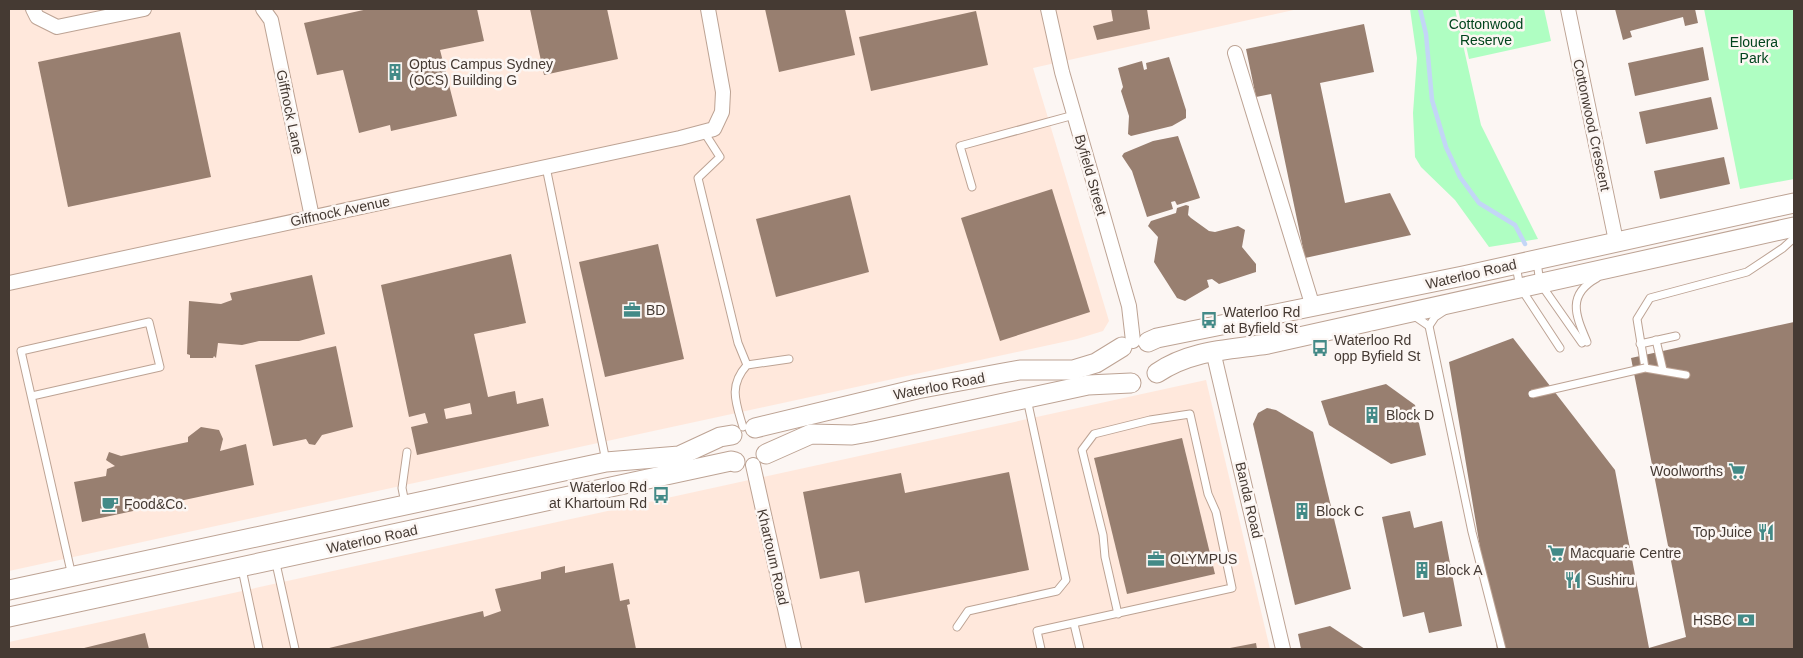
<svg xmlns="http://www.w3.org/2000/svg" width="1803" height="658" font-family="Helvetica,sans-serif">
	<rect width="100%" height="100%" fill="#fcf6f3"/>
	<!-- commercial -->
	<g fill="#ffe8dc">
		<polygon points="9,9 1298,9 1033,68 1109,321 1103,331 1077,339 9,571"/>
		<polygon points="1206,380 1270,649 9,649 9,642"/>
	</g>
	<!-- park -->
	<g fill="#affec2">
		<polygon points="1410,9 1455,9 1481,125 1538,239 1489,247 1455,200 1421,167 1415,157 1413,113 1417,58"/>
		<polygon points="1458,9 1544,9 1551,41 1469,59"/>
		<polygon points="1704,9 1794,9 1794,179 1740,189"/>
	</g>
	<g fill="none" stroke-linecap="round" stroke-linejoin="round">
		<!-- stream -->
		<polyline stroke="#c3d6f6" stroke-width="4.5" points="1420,9 1426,34 1432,100 1446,147 1460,177 1479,203 1515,225 1525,244"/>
	</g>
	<!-- building -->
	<g fill="#987f70" fill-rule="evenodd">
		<polygon points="368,9 477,9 484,41 440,50 457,116 391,131 390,125 359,133 343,70 317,75 304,23"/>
		<polygon points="530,9 607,9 618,59 544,75"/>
		<polygon points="765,9 845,9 855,55 779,72"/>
		<polygon points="1111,9 1147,9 1150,29 1097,40 1093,26 1113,21"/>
		<polygon points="1615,9 1695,9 1698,23 1685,26 1683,17 1630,31 1632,37 1623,40"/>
		<polygon points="976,11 988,65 871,91 859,37"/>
		<polygon points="1364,24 1374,72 1320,83 1345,203 1390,193 1411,235 1305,258 1271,94 1256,97 1246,49"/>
		<polygon points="180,32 211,177 68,207 38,62"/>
		<polygon points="1703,47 1709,80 1635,96 1628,63"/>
		<polygon points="1169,57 1186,110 1186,118 1172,126 1131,136 1128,134 1129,116 1121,91 1123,87 1118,68 1142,61 1144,70 1147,69 1146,63"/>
		<polygon points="1711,97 1718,129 1646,144 1639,112"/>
		<polygon points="1178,136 1200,198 1177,205 1175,201 1171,202 1173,209 1147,217 1132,171 1122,156 1124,153 1153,141"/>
		<polygon points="1724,157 1730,184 1660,199 1654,171"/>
		<polygon points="1052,189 1090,312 1000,341 961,218"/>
		<polygon points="850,195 869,272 776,297 756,219"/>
		<polygon points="1186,205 1189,206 1188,215 1191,218 1209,231 1215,232 1238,226 1245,230 1242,247 1256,264 1256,272 1219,284 1212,279 1207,280 1209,287 1185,301 1177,298 1154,262 1158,237 1148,226 1151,221 1176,213 1177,208"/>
		<polygon points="658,244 684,359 605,377 579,262"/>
		<path d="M511,254L526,323L474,334L488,397L515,391L517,404L543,398L549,426L417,455L411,427L428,423L425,413L409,417L381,285ZM470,403L472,414L446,419L444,409Z"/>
		<polygon points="312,275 325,334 299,341 259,341 242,345 218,343 216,358 214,356 213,358 190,358 190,355 187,354 189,301 221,304 232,300 230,293"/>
		<polygon points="1794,322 1794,649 1497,649 1449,362 1513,338 1615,470 1649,648 1686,637 1631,358"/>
		<polygon points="336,346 353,427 322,435 315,445 309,444 306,439 273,446 255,365"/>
		<polygon points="1386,384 1415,405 1426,455 1391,464 1329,425 1321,401"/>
		<polygon points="1267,408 1276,410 1313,432 1351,589 1295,605 1253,424 1258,413"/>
		<polygon points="201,427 219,430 223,439 220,451 246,444 254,485 82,522 74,482 106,476 107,469 115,466 106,460 109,452 121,456 188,442 188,437"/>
		<polygon points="1182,438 1215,574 1127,594 1094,458"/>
		<polygon points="1009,472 1029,570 865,603 859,571 820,579 803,492 901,473 905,493"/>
		<polygon points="1410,511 1414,528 1442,521 1462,626 1429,633 1424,612 1403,617 1382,517"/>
		<polygon points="613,563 620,601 629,599 630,604 627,605 636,649 325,649 483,611 484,617 501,611 495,589 541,579 541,572 565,566 565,573"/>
		<polygon points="1330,626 1365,649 1301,649 1298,634"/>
		<polygon points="145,633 149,649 80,649"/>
		<polygon points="1256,643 1257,649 1230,649 1230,648"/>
	</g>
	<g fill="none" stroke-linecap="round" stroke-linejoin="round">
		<!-- lane casing -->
		<g stroke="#bda394" stroke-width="9">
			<g id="lane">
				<polyline points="704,132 720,157 698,178 738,343 747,365"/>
				<polyline points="546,167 606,461"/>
				<polyline points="972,187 960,146 1074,115"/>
				<polyline points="1537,262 1540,283 1582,343"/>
				<polyline points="1516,266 1520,287 1560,348"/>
				<polyline points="1444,311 1435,317 1429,326 1472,532 1502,649"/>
				<polyline points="1413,315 1429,326"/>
				<polyline points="1656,340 1663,370"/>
				<path d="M1587,342C1576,316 1566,295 1597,278"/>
				<polyline points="1640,344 1676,336"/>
				<polyline points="1686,375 1645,368 1637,319 1650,298 1747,272 1783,248 1794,238"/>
				<polyline points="32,396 160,367 149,322 21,351 72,576"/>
				<path d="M743,427C736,403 728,386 747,365L789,359"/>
				<polyline points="405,503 402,488 407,452"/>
				<polyline points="275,559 295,649"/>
				<polyline points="242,569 259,649"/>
				<polyline points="1074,624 1080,649"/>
				<polyline points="957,627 968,611 1057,591 1066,580 1027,399"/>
				<polyline points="1041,649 1037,631 1232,588 1216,512 1208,494 1190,414 1150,420 1094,434 1082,450 1103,535 1105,557 1118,614"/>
			</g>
		</g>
		<!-- street casing -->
		<g stroke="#bda394" stroke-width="16">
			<g id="street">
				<polyline points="33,9 37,17 57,27 144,9"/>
				<polyline points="263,9 271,20 312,217"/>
				<polyline points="1048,9 1062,72 1129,306 1133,341"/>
				<polyline points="1568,9 1616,241"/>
				<polyline points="1235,53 1313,307"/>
				<polyline points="9,283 680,138 714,129 722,112 723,92 708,9"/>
				<polyline points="1213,351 1283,649"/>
				<polyline points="753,465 794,649"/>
			</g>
		</g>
		<!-- secondary casing -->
		<g stroke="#bda394" stroke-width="21">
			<g id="secondary">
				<polyline points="1148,342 1157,338 1463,276 1794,203"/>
				<path d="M1157,373C1191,350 1228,350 1268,344L1794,227"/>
				<polyline points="755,428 917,389 1003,373 1020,370 1073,370 1096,363 1122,347"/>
				<polyline points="766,454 811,434 852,435 869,432 1088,385 1131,383"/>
				<polyline points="9,590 606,462 679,456 720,437 732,435"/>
				<polyline points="9,617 731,461 735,462"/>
			</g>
		</g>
		<!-- lane -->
		<use href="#lane" stroke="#fff" stroke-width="7"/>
		<!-- street -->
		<use href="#street" stroke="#fff" stroke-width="14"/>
		<!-- secondary -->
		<use href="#secondary" stroke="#fff" stroke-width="19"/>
		<!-- lane-bridge casing -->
		<g stroke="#bda394" stroke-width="9" stroke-linecap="butt">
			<polyline id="lane-bridge" points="1532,394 1645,368"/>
		</g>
		<!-- lane-bridge -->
		<use href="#lane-bridge" stroke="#fff" stroke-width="7"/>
	</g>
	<!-- icons -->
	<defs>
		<g id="building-bare" transform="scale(1.35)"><path d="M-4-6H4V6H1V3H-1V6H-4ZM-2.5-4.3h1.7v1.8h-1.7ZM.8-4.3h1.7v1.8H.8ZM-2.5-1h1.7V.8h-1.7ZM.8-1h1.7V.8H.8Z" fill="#438a87" stroke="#fcf6f3" stroke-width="2.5" paint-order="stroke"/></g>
		<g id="office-bare" transform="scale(1.35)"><path d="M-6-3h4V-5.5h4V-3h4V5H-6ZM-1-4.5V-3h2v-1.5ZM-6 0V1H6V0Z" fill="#438a87" stroke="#fcf6f3" stroke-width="2.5" paint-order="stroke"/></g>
		<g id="bus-bare" transform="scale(1.35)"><path d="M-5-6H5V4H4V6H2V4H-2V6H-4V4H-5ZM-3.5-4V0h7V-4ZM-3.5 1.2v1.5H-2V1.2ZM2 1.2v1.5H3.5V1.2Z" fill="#438a87" stroke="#fcf6f3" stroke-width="2.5" paint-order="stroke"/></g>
		<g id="supermarket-bare" transform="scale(1.35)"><path d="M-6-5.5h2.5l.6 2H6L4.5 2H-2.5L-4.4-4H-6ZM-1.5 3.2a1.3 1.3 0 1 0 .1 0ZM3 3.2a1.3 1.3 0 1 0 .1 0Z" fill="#438a87" stroke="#fcf6f3" stroke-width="2.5" paint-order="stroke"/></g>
		<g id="cafe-bare" transform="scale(1.35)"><path d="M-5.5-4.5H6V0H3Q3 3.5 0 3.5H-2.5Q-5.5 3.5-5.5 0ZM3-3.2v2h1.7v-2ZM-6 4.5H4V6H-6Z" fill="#438a87" stroke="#fcf6f3" stroke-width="2.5" paint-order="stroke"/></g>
		<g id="restaurant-bare" transform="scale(1.35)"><path d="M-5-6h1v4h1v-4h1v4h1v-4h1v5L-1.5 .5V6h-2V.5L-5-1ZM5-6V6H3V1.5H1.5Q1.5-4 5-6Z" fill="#438a87" stroke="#fcf6f3" stroke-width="2.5" paint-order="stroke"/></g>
		<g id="bank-bare" transform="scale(1.35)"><path d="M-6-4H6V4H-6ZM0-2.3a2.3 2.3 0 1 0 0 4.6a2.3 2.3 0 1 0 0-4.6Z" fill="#438a87" stroke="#fcf6f3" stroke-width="2.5" paint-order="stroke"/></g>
	</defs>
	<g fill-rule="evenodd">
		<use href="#building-bare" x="395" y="72"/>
		<use href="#office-bare" x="632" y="310"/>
		<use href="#bus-bare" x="1209" y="320"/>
		<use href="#bus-bare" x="1320" y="348"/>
		<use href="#building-bare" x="1372" y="415"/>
		<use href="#supermarket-bare" x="1737" y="471"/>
		<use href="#bus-bare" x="661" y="495"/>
		<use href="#cafe-bare" x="110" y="504"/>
		<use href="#building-bare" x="1302" y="511"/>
		<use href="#restaurant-bare" x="1766" y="532"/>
		<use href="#supermarket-bare" x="1556" y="553"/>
		<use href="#office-bare" x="1156" y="559"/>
		<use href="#building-bare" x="1422" y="570"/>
		<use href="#restaurant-bare" x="1573" y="580"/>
		<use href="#bank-bare" x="1746" y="620"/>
	</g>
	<g text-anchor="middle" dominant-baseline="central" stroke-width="5" stroke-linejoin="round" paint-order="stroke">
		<!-- park labels -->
		<g font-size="14" fill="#00441d" stroke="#fcf6f3">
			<text x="1486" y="24">Cottonwood<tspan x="1486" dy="16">Reserve</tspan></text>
			<text x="1754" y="42">Elouera<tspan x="1754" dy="16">Park</tspan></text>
		</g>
		<!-- poi labels -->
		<g font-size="14" fill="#453a33" stroke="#fcf6f3" text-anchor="start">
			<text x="409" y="64">Optus Campus Sydney<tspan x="409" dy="16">(OCS) Building G</tspan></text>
			<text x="646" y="310">BD</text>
			<text x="1223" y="312">Waterloo Rd<tspan x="1223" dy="16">at Byfield St</tspan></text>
			<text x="1334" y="340">Waterloo Rd<tspan x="1334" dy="16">opp Byfield St</tspan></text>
			<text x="1386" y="415">Block D</text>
			<text x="1723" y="471" text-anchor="end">Woolworths</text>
			<text x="647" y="487" text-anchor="end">Waterloo Rd<tspan x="647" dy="16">at Khartoum Rd</tspan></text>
			<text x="124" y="504">Food&amp;Co.</text>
			<text x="1316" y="511">Block C</text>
			<text x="1752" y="532" text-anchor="end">Top Juice</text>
			<text x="1570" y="553">Macquarie Centre</text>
			<text x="1170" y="559">OLYMPUS</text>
			<text x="1436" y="570">Block A</text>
			<text x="1587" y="580">Sushiru</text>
			<text x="1732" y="620" text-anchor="end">HSBC</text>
		</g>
		<!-- street labels -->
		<g font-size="14" fill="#453a33" stroke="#fcf6f3">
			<text transform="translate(290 112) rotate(78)">Giffnock Lane</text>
			<text transform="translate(1592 125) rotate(78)">Cottonwood Crescent</text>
			<text transform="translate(1091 175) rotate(74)">Byfield Street</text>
			<text transform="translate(340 211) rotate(-12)">Giffnock Avenue</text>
			<text transform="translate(1471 274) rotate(-13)">Waterloo Road</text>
			<text transform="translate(939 386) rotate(-11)">Waterloo Road</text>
			<text transform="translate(1249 500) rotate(77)">Banda Road</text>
			<text transform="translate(372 539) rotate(-12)">Waterloo Road</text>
			<text transform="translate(773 557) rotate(77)">Khartoum Road</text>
		</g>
	</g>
	<!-- border -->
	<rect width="1803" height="658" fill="none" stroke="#453a33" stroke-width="20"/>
</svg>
